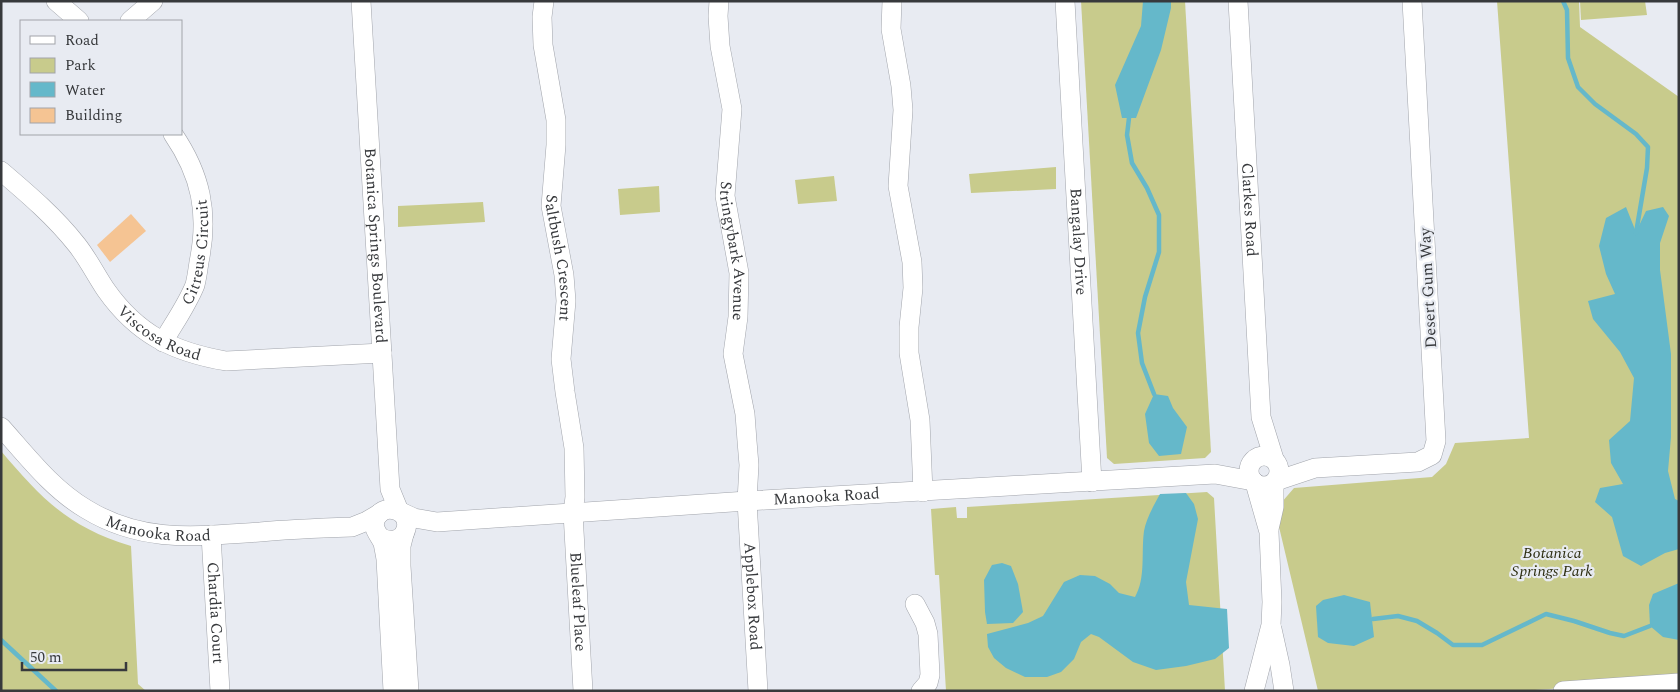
<svg xmlns="http://www.w3.org/2000/svg" width="1680" height="692" font-family="Spectral,serif">
	<rect width="100%" height="100%" fill="#e8ebf2"/>
	<!-- green -->
	<g fill="#c8cb8c">
		<polygon points="1081,1 1185,1 1211,452 1205,458 1114,464 1107,458"/>
		<polygon points="1497,1 1579,1 1580,27 1679,97 1679,680 1519,691 1318,691 1275,510 1294,488 1432,477 1446,464 1455,443 1529,438"/>
		<polygon points="1580,1 1645,1 1647,15 1581,20"/>
		<polygon points="1056,167 1056,189 971,193 969,174"/>
		<polygon points="834,176 837,201 798,204 795,180"/>
		<polygon points="659,186 660,212 620,215 618,189"/>
		<polygon points="483,202 485,222 398,227 398,206"/>
		<path d="M1,451C42,499 68,527 131,546L138,684L146,691H1Z"/>
		<polygon points="1207,492 1214,498 1225,691 946,691 939,575 935,575 931,509 956,507 957,518 967,518 967,507"/>
	</g>
	<!-- water -->
	<g fill="#65b8ca">
		<polygon points="1143,1 1171,1 1171,8 1161,50 1136,118 1122,118 1115,85 1141,26"/>
		<polygon points="1626,207 1636,232 1646,211 1663,207 1669,216 1660,243 1660,270 1671,354 1671,437 1668,471 1675,499 1679,501 1679,549 1665,553 1641,566 1623,556 1612,517 1595,502 1600,488 1623,484 1611,463 1609,440 1630,421 1634,378 1620,352 1593,319 1588,301 1615,294 1606,274 1599,246 1606,218"/>
		<polygon points="1154,394 1168,396 1173,408 1187,427 1181,454 1159,456 1149,443 1145,414"/>
		<path d="M1186,493L1194,504L1198,519L1186,582L1189,605L1227,609L1229,648L1215,659L1186,666L1156,670L1133,662L1099,637L1091,634L1081,642L1074,659L1061,672L1047,677H1025L1006,668L994,658L988,647L987,634L1028,623L1043,616L1064,582L1080,575L1095,576L1110,584L1119,593L1135,597C1146,578 1141,553 1144,531C1146,519 1154,505 1160,494Z"/>
		<polygon points="1002,563 1011,566 1018,584 1023,612 1013,623 987,624 985,612 984,580 992,565"/>
		<polygon points="1679,583 1679,640 1663,637 1650,626 1649,605 1653,594"/>
		<polygon points="1344,595 1370,602 1374,637 1354,646 1328,643 1318,637 1316,606 1323,600"/>
	</g>
	<g fill="none" stroke-linecap="round" stroke-linejoin="round">
		<!-- stream -->
		<g stroke="#65b8ca" stroke-width="4.5">
			<polyline points="1563,1 1567,10 1568,58 1578,87 1595,104 1636,134 1648,147 1647,168 1636,233"/>
			<polyline points="1129,118 1127,135 1132,163 1147,188 1159,215 1159,252 1145,297 1138,333 1142,363 1154,394"/>
			<polyline points="1373,619 1398,616 1417,621 1437,633 1453,645 1482,645 1546,614 1574,621 1610,633 1624,636 1650,626"/>
			<polyline points="1,640 56,691"/>
		</g>
	</g>
	<!-- building -->
	<polygon fill="#f5c493" points="131,214 146,231 110,262 97,245"/>
	<g fill="none" stroke-linecap="round" stroke-linejoin="round">
		<!-- minor casing -->
		<g stroke="#a1a4ab" stroke-width="20">
			<g id="minor">
				<polyline points="56,1 79,21"/>
				<path id="s1" d="M361,1L390,489L399,511"/>
				<path id="s2" d="M544,1L542,17L543,45L556,120V145L551,206L564,275L566,301L561,359L565,392L574,448L575,497L573,513L583,691"/>
				<path id="s3" d="M719,1L718,16L720,46L732,109L725,196L739,273L738,317L733,354L745,414L747,441L749,465L747,501L758,691"/>
				<polyline points="892,1 891,29 901,86 903,110 898,186 912,262 913,288 909,327 909,353 920,420 923,492"/>
				<path id="s4" d="M1065,1L1092,482"/>
				<path id="s5" d="M1238,1L1261,417L1274,459"/>
				<polyline points="130,21 153,1"/>
				<path id="s6" d="M1,171C28,194 55,217 77,245C88,259 96,275 106,290C137,334 173,352 226,361L382,353"/>
				<path id="s7" d="M163,342C174,323 187,305 195,285C197,277 198,269 199,262C209,213 201,175 173,134"/>
				<path id="s8" d="M1,427C27,456 52,489 86,509C143,544 197,536 260,532C291,529 321,528 352,527L367,521L379,514"/>
				<circle cx="1264" cy="471" r="15"/>
				<polyline points="1276,481 1315,468 1418,462 1432,455 1436,441 1412,1"/>
				<path id="s9" d="M401,512L414,518L437,522L747,501L1215,474L1253,481"/>
				<polyline points="1269,529 1274,507 1274,483"/>
				<polyline points="404,534 401,546 401,566 409,691"/>
				<path id="s10" d="M211,535L220,691"/>
				<path d="M380,537C390,543 403,541 406,529C411,511 385,501 376,518C371,528 379,534 383,543C384,548 385,553 386,559L393,691"/>
				<polyline points="915,604 925,623 928,634 930,675 928,683 921,691"/>
				<polyline points="1272,629 1280,665 1284,691"/>
				<polyline points="1254,691 1271,625 1272,602 1269,532 1255,483"/>
				<polyline points="1563,691 1679,683"/>
			</g>
		</g>
		<!-- minor -->
		<use href="#minor" stroke="#fff" stroke-width="19"/>
	</g>
	<g text-anchor="middle" dominant-baseline="central" stroke-width="4.5" stroke-linejoin="round" paint-order="stroke">
		<!-- street labels -->
		<g font-size="16" fill="#37393c" stroke="#e8ebf2">
			<text stroke="none"><textPath href="#s5" startOffset="209">Clarkes Road</textPath></text>
			<text stroke="none"><textPath href="#s4" startOffset="241">Bangalay Drive</textPath></text>
			<text stroke="none"><textPath href="#s1" startOffset="245">Botanica Springs Boulevard</textPath></text>
			<text stroke="none"><textPath href="#s3" startOffset="252">Stringybark Avenue</textPath></text>
			<text stroke="none"><textPath href="#s7" startOffset="98">Citreus Circuit</textPath></text>
			<text stroke="none"><textPath href="#s2" startOffset="259">Saltbush Crescent</textPath></text>
			<text transform="translate(1428 288) rotate(-93)">Desert Gum Way</text>
			<text stroke="none"><textPath href="#s6" startOffset="230">Viscosa Road</textPath></text>
			<text stroke="none"><textPath href="#s9" startOffset="428">Manooka Road</textPath></text>
			<text stroke="none"><textPath href="#s8" startOffset="195">Manooka Road</textPath></text>
			<text stroke="none"><textPath href="#s3" startOffset="600">Applebox Road</textPath></text>
			<text stroke="none"><textPath href="#s2" startOffset="605">Blueleaf Place</textPath></text>
			<text stroke="none"><textPath href="#s10" startOffset="78">Chardia Court</textPath></text>
		</g>
		<!-- park labels -->
		<g font-size="16" font-style="italic" fill="#2e2f12" stroke="#e8ebf2">
			<text x="1552" y="553">Botanica<tspan x="1552" dy="18">Springs Park</tspan></text>
		</g>
	</g>
	<!-- border -->
	<rect width="1680" height="692" fill="none" stroke="#37393c" stroke-width="5"/>
	<!-- legend -->
	<rect x="20" y="20" width="162" height="115" fill="#e8ebf2" stroke="#a1a4a9"/>
	<rect x="30" y="36" width="25" height="8" fill="#ffffff" stroke="#a1a4a9"/>
	<text x="65" y="45" font-size="15" fill="#37393c">Road</text>
	<rect x="30" y="58" width="25" height="15" fill="#c8cb8c" stroke="#a1a4a9"/>
	<text x="65" y="70" font-size="15" fill="#37393c">Park</text>
	<rect x="30" y="82" width="25" height="15" fill="#65b8ca" stroke="#a1a4a9"/>
	<text x="65" y="95" font-size="15" fill="#37393c">Water</text>
	<rect x="30" y="108" width="25" height="15" fill="#f5c493" stroke="#a1a4a9"/>
	<text x="65" y="120" font-size="15" fill="#37393c">Building</text>
	<!-- scale -->
	<path d="M22 662v8h104v-8" fill="none" stroke="#37393c" stroke-width="2.5"/>
	<text x="30" y="662" font-size="15" fill="#37393c" stroke="#e8ebf2" stroke-width="4" paint-order="stroke">50 m</text>
</svg>
